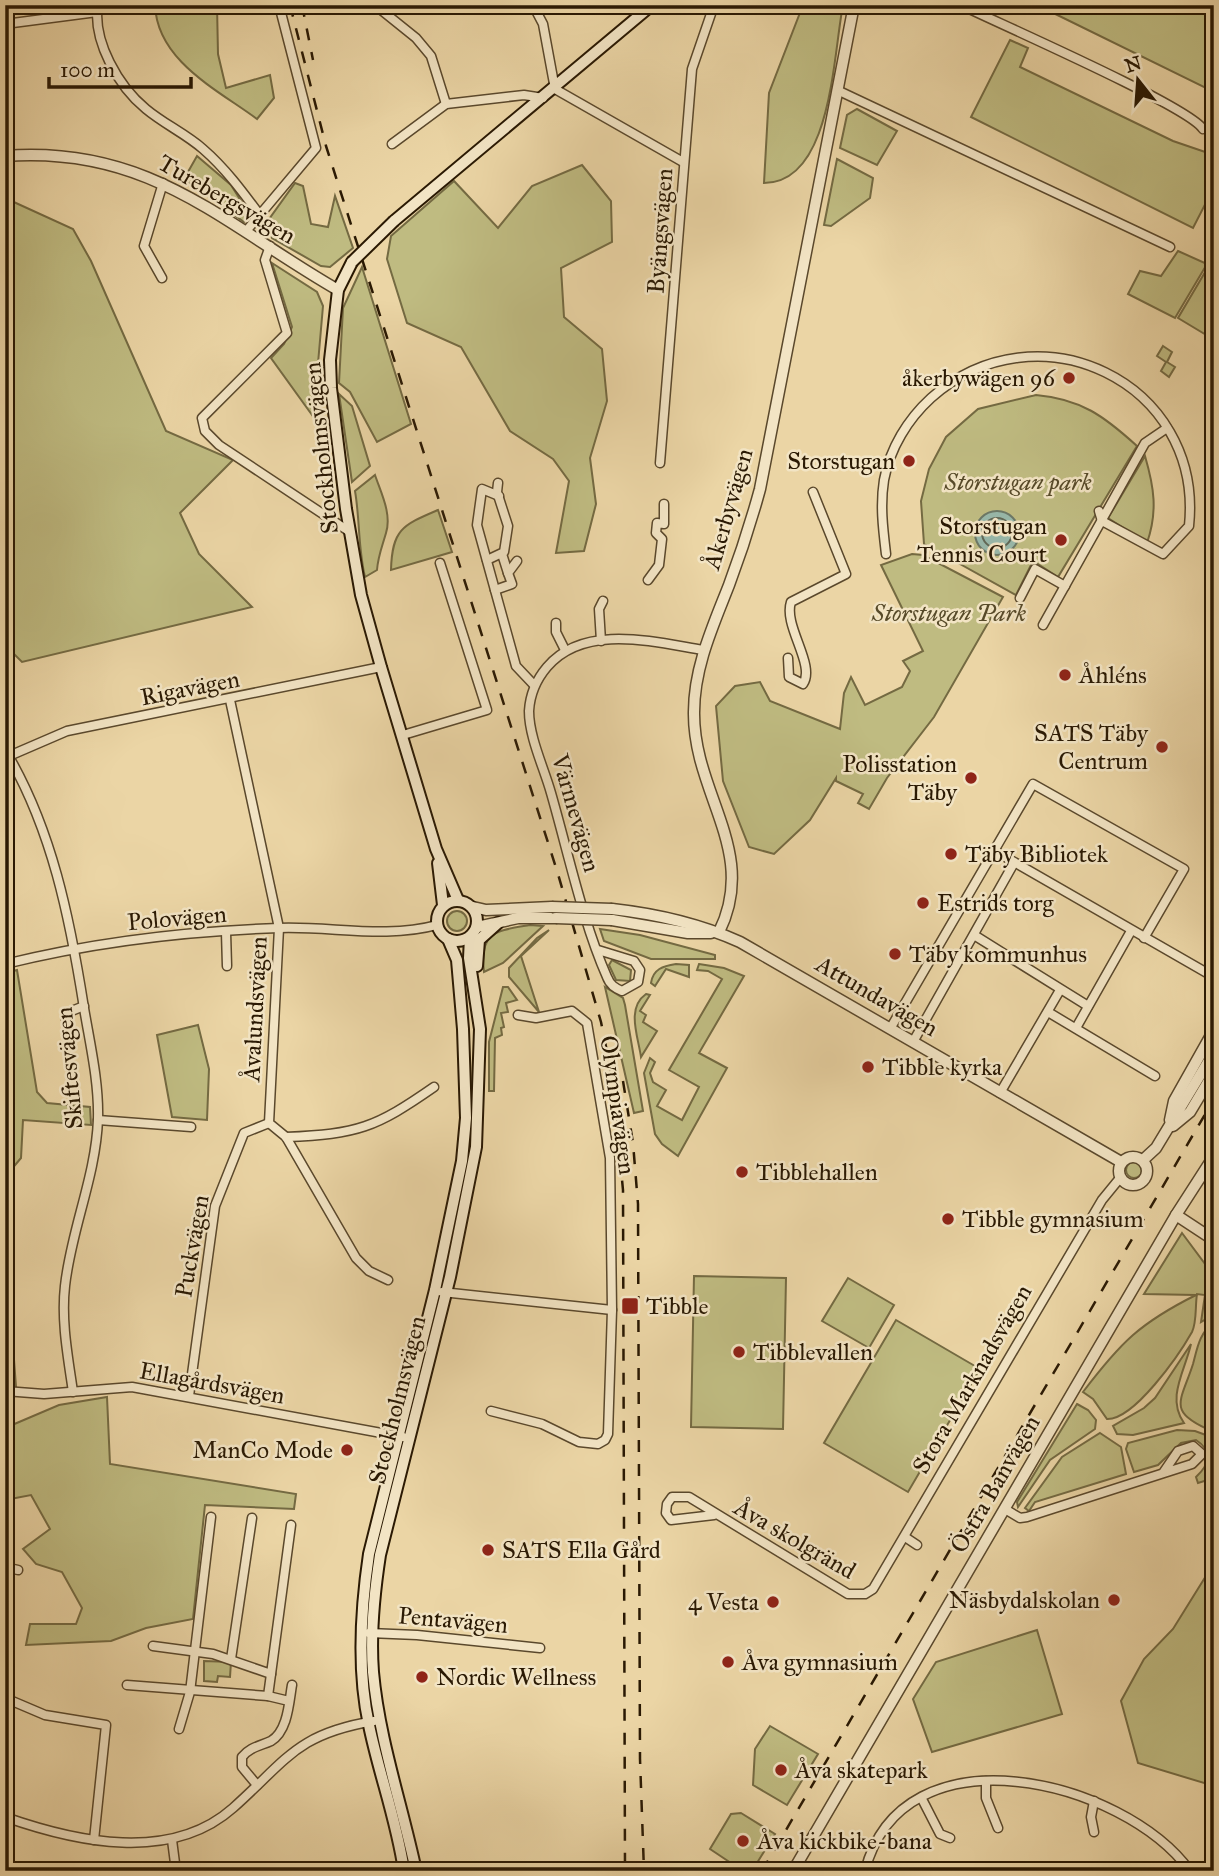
<svg xmlns="http://www.w3.org/2000/svg" width="1219" height="1876" font-family="'IM FELL Great Primer',serif">
	<rect width="100%" height="100%" fill="#ebd5a5"/>
	<filter id="stains"><feTurbulence type="fractalNoise" baseFrequency=".00286" numOctaves="4"/><feColorMatrix values="0 0 0 0 .2 0 0 0 0 .09 0 0 0 0 .02 0 0 0 .5 -.17"/></filter>
	<radialGradient id="worn" r=".72"><stop offset=".6" stop-color="#630" stop-opacity="0"/><stop offset="1" stop-color="#630" stop-opacity=".3"/></radialGradient>
	<!-- green -->
	<g fill="#bfbb81" stroke="#746a42" stroke-width="2">
		<path d="M155,5H217L218,54L226,88L270,75L274,98L257,119C218,90 157,61 155,5Z"/>
		<path d="M803,5H843C833,55 832,183 764,183L769,93Z"/>
		<polygon points="1037,5 1190,5 1214,17 1214,92"/>
		<polygon points="1010,40 1028,48 1020,67 1173,141 1214,155 1214,187 1193,228 971,117"/>
		<polygon points="857,109 897,131 877,165 840,148 847,115"/>
		<polygon points="197,156 231,185 251,217 244,222 184,179"/>
		<polygon points="837,159 873,178 870,198 831,226 824,225"/>
		<polygon points="582,165 611,201 612,242 561,268 564,317 602,349 607,401 590,458 596,504 584,551 556,553 569,481 553,459 510,431 461,347 407,323 387,259 391,236 454,181 498,228 532,186"/>
		<polygon points="295,183 303,186 311,224 328,227 335,196 353,248 330,267 321,266 272,238 267,222"/>
		<polygon points="5,198 73,229 91,261 166,431 233,460 180,513 199,554 252,607 22,662 5,645"/>
		<polygon points="1178,251 1207,264 1175,318 1128,294 1140,271 1161,276"/>
		<polygon points="1214,257 1214,338 1213,339 1178,318"/>
		<polygon points="272,263 317,292 323,306 315,398 325,433 271,358 284,344 292,327"/>
		<polygon points="362,267 411,424 377,442 350,392 339,383 343,308"/>
		<polygon points="1163,346 1172,352 1167,362 1175,367 1169,377 1161,371 1166,362 1157,356"/>
		<polygon points="339,394 352,406 370,466 352,482"/>
		<path d="M1036,395C1081,399 1104,416 1137,446L1058,577L1033,561L1016,595L924,544L921,501L929,469L946,437L978,409Z"/>
		<path d="M1145,456C1154,487 1158,511 1147,543L1108,518Z"/>
		<path d="M375,475C381,493 392,514 386,533C382,547 378,556 377,570L365,577C358,548 360,520 355,491Z"/>
		<path d="M438,510L452,552L391,570C392,529 403,525 438,510Z"/>
		<polygon points="912,554 923,555 1003,597 934,717 887,778 869,809 858,803 863,794 836,781 836,778 810,820 774,854 749,847 723,781 716,706 735,686 760,682 770,701 840,729 844,693 851,677 865,705 902,687 910,671 903,661 923,651 881,565"/>
		<circle cx="457" cy="921" r="10"/>
		<path d="M530,925L543,926L503,963L484,972C479,931 496,931 530,925Z"/>
		<polygon points="600,929 640,935 715,955 715,959 651,959 604,941"/>
		<polygon points="549,930 521,956 539,1012 509,977 509,968 537,938"/>
		<polygon points="612,960 631,970 630,981 616,980 609,965"/>
		<path d="M676,964L689,965V977L666,969L655,986L651,983C653,969 663,966 676,964Z"/>
		<polygon points="699,964 724,968 744,976 699,1053 727,1068 678,1156 662,1144 655,1134 644,1073 650,1058 655,1062 650,1073 653,1082 666,1090 657,1106 682,1120 699,1087 669,1070 722,979 708,971 697,970"/>
		<polygon points="17,970 37,1092 47,1103 90,1107 91,1125 23,1120 21,1158 5,1177 5,973"/>
		<polygon points="503,987 508,987 517,1000 506,1003 508,1012 501,1013 504,1027 501,1028 502,1035 495,1038 494,1091 489,1091 489,1042"/>
		<polygon points="605,987 623,998 625,1005 643,1111 634,1113"/>
		<path d="M646,994L650,995L640,1011L646,1015L643,1022L657,1031L641,1057C638,1036 626,1008 646,994Z"/>
		<polygon points="198,1025 209,1069 207,1120 172,1117 157,1035"/>
		<circle cx="1134" cy="1170" r="8"/>
		<path d="M1182,1233L1214,1276V1317L1213,1315L1201,1322L1205,1295L1197,1294C1195,1306 1197,1322 1192,1332C1179,1355 1134,1420 1107,1419L1093,1399L1083,1392C1121,1342 1140,1323 1196,1295L1144,1294Z"/>
		<polygon points="694,1276 786,1278 783,1429 691,1427"/>
		<polygon points="848,1278 894,1305 869,1348 822,1321"/>
		<polygon points="5,1319 11,1319 16,1387 5,1384"/>
		<polygon points="896,1320 980,1369 908,1492 824,1443"/>
		<path d="M1214,1321V1432C1165,1412 1181,1402 1193,1364C1198,1345 1199,1335 1214,1321Z"/>
		<path d="M1191,1344C1185,1371 1166,1398 1184,1423L1133,1435L1117,1434L1113,1426L1144,1408L1155,1398Z"/>
		<polygon points="107,1397 110,1464 296,1494 294,1509 205,1505 193,1619 146,1628 111,1641 26,1645 30,1624 76,1624 82,1608 62,1572 36,1564 23,1549 50,1529 31,1495 5,1500 5,1428 59,1405"/>
		<polygon points="1077,1404 1088,1410 1096,1420 1095,1429 1050,1460 1018,1507 1017,1502"/>
		<path d="M1177,1430L1195,1431L1214,1438V1478L1198,1483L1196,1477C1210,1464 1213,1451 1196,1440L1181,1443L1158,1465L1134,1472L1126,1449L1128,1443Z"/>
		<polygon points="1100,1433 1121,1447 1126,1474 1035,1502 1029,1511 1025,1508 1062,1457"/>
		<polygon points="1214,1563 1214,1786 1138,1763 1121,1701 1144,1659 1173,1629"/>
		<polygon points="1037,1630 1062,1714 932,1752 913,1699 936,1662"/>
		<polygon points="204,1661 231,1662 230,1677 218,1676 217,1682 204,1681"/>
		<polygon points="770,1726 818,1754 787,1805 753,1785 755,1749"/>
		<polygon points="741,1813 775,1834 752,1871 743,1871 710,1849 731,1814"/>
	</g>
	<!-- water -->
	<circle fill="#98b8aa" stroke="#6c7867" stroke-width="2" cx="997" cy="533" r="22"/>
	<g fill="none" stroke-linecap="round" stroke-linejoin="round">
		<!-- shore -->
		<circle stroke="#616856" stroke-width="2" cx="997" cy="533" r="15"/>
		<!-- minor casing -->
		<g stroke="#5a482c" stroke-width="11">
			<g id="minor">
				<path d="M98,5C92,41 119,87 146,109C164,124 186,134 203,149C225,168 242,191 259,214"/>
				<polyline points="375,5 416,38 431,56 446,104"/>
				<polyline points="533,5 543,24 555,89 683,162"/>
				<path d="M961,5C1000,24 1188,106 1203,129"/>
				<polyline points="5,24 97,12"/>
				<polyline points="837,90 1170,247"/>
				<polyline points="392,144 446,104 524,95 543,98"/>
				<polyline points="247,230 316,148 279,5"/>
				<polyline points="270,246 265,260 287,333 202,418 205,431 219,445 350,532"/>
				<polyline points="162,278 144,246 163,183"/>
				<polyline points="660,463 692,69 714,5"/>
				<polyline points="499,496 482,489 477,525 516,666 534,685"/>
				<polyline points="502,554 508,573"/>
				<path d="M886,554C883,529 880,505 884,480C890,448 908,419 931,398C1037,303 1204,382 1189,526L1163,554L1102,521L1099,511"/>
				<polyline points="487,560 504,552 508,526 497,492 498,483"/>
				<polyline points="648,580 659,565 662,539 656,533 657,523 664,524 664,504"/>
				<polyline points="495,590 512,584 508,573 517,561"/>
				<polyline points="1020,598 1035,569 1065,586"/>
				<polyline points="556,623 556,632 565,650"/>
				<polyline points="1043,625 1145,443 1167,428"/>
				<polyline points="601,641 599,609 603,601"/>
				<path d="M788,658L789,677L803,684C816,665 783,626 791,602L846,574L813,492"/>
				<polyline points="230,700 279,928 269,1123 286,1137 356,1258 369,1271 388,1280"/>
				<polyline points="403,735 487,710 440,563"/>
				<path d="M5,750C52,828 70,919 84,1008C90,1044 99,1082 98,1119C96,1176 71,1230 65,1286C61,1321 68,1357 73,1392"/>
				<polyline points="9,756 67,731 381,667"/>
				<polyline points="995,851 1214,977"/>
				<polyline points="226,932 227,966"/>
				<polyline points="974,935 1088,1006"/>
				<path d="M598,950L634,961L640,970L638,982L622,991C615,988 610,985 607,977C583,923 568,852 551,793C544,768 529,737 529,711C530,694 536,680 547,667C584,623 654,642 703,650"/>
				<path d="M5,964C94,942 187,931 279,928C332,926 385,939 437,925"/>
				<polyline points="1048,1012 1155,1076"/>
				<polyline points="66,1019 69,1012 84,1006"/>
				<polyline points="1076,1028 1131,931"/>
				<polyline points="890,1029 1033,784 1184,869 1144,938"/>
				<polyline points="913,1042 1014,863"/>
				<polyline points="1000,1093 1060,990"/>
				<polyline points="98,1120 191,1127"/>
				<path d="M286,1137C358,1134 375,1128 434,1087"/>
				<polyline points="442,1292 612,1310"/>
				<polyline points="5,1391 44,1394 132,1387 403,1437"/>
				<polyline points="189,1396 215,1206 244,1133 269,1123"/>
				<polyline points="491,1411 542,1424 579,1442 598,1444 605,1440 608,1434 612,1310 610,1158 587,1023 572,1011 536,1018 518,1015"/>
				<polyline points="1005,1509 1020,1518 1027,1517 1192,1464 1202,1454 1193,1446 1178,1451 1163,1473"/>
				<polyline points="714,1515 671,1520 666,1513 667,1504 672,1497 689,1497 848,1594 865,1594 873,1589 1102,1200 1120,1178"/>
				<polyline points="905,1537 917,1545"/>
				<polyline points="5,1567 18,1570"/>
				<polyline points="369,1633 417,1635 540,1648"/>
				<polyline points="153,1646 213,1654 271,1674 291,1525"/>
				<polyline points="231,1659 252,1518"/>
				<polyline points="127,1685 268,1696 271,1674"/>
				<polyline points="268,1696 289,1701"/>
				<polyline points="5,1698 45,1715 106,1725 94,1840"/>
				<polyline points="179,1729 190,1692 211,1517"/>
				<polyline points="986,1781 986,1798 998,1828"/>
				<path d="M257,1785L242,1767V1757C250,1747 260,1746 271,1741C288,1731 289,1702 292,1685"/>
				<polyline points="922,1799 940,1834 950,1838"/>
				<path d="M5,1817C76,1842 171,1863 233,1808C287,1760 296,1734 374,1721"/>
				<polyline points="1094,1832 1091,1817 1094,1801"/>
				<polyline points="172,1840 176,1871"/>
				<path d="M865,1871C902,1725 1123,1779 1190,1871"/>
			</g>
		</g>
		<!-- tertiary casing -->
		<g stroke="#5a482c" stroke-width="13">
			<g id="tertiary">
				<path d="M5,156C150,145 223,224 338,290"/>
				<polyline points="473,907 486,910 552,907"/>
				<path d="M612,909C657,914 698,923 740,942L1121,1162"/>
				<polyline points="612,920 688,933 711,933"/>
				<polyline points="477,927 518,918 556,918"/>
				<path d="M719,932C759,851 693,794 694,712C694,667 713,626 729,585C741,553 751,522 760,489L854,5"/>
				<polyline points="1170,1120 1174,1101 1214,1030"/>
				<polyline points="1173,1126 1190,1112 1214,1072"/>
				<circle cx="1133" cy="1171" r="14"/>
				<polyline points="1143,1160 1156,1148 1214,1052"/>
				<polyline points="1176,1215 1214,1240"/>
				<polyline points="793,1871 1176,1215 1214,1156"/>
			</g>
		</g>
		<!-- secondary casing -->
		<g stroke="#2a1903" stroke-width="14">
			<g id="secondary">
				<polyline points="394,221 652,5"/>
				<polyline points="352,262 338,290 330,360 331,388 346,509 361,595 381,667 436,849 458,900"/>
				<polyline points="438,863 443,905"/>
				<circle cx="457" cy="921" r="20"/>
				<polyline points="477,966 479,940 498,923"/>
				<path d="M404,1871C397,1821 379,1774 369,1725C357,1670 361,1608 369,1554L435,1290L462,1161L466,1118L463,1029L457,960L448,939"/>
				<path d="M416,1871C402,1805 379,1739 373,1672C370,1633 374,1594 380,1555L450,1277L476,1147L480,1029L469,958L470,937"/>
			</g>
		</g>
		<!-- minor -->
		<use href="#minor" stroke="#f2e4c4" stroke-width="8"/>
		<!-- tertiary -->
		<use href="#tertiary" stroke="#f2e4c4" stroke-width="10"/>
		<!-- secondary -->
		<use href="#secondary" stroke="#f2e4c4" stroke-width="10"/>
		<!-- rail -->
		<g stroke="#2a1903" stroke-width="2.5" stroke-dasharray="12 12" stroke-linecap="butt">
			<polyline points="290,5 326,146 558,874 601,1022 612,1076 623,1190 625,1871"/>
			<polyline points="302,5 313,60"/>
			<polyline points="623,1081 633,1143 638,1204 640,1759 644,1871"/>
			<polyline points="762,1871 1214,1099"/>
		</g>
		<!-- tertiary-bridge casing -->
		<g stroke="#5a482c" stroke-width="13" stroke-linecap="butt">
			<g id="tertiary-bridge">
				<polyline points="552,907 612,909"/>
				<polyline points="556,918 612,920"/>
			</g>
		</g>
		<!-- secondary-bridge casing -->
		<g stroke="#2a1903" stroke-width="14" stroke-linecap="butt">
			<polyline id="secondary-bridge" points="352,262 394,221"/>
		</g>
		<!-- tertiary-bridge -->
		<use href="#tertiary-bridge" stroke="#f2e4c4" stroke-width="10"/>
		<!-- secondary-bridge -->
		<use href="#secondary-bridge" stroke="#f2e4c4" stroke-width="10"/>
	</g>
	<!-- markers -->
	<g fill="#8f2418" stroke="#f2e4c4" stroke-width="2.5">
		<circle cx="1069" cy="378" r="7"/>
		<circle cx="909" cy="461" r="7"/>
		<circle cx="1061" cy="540" r="7"/>
		<circle cx="1065" cy="675" r="7"/>
		<circle cx="1162" cy="747" r="7"/>
		<circle cx="971" cy="778" r="7"/>
		<circle cx="951" cy="854" r="7"/>
		<circle cx="923" cy="903" r="7"/>
		<circle cx="895" cy="954" r="7"/>
		<circle cx="868" cy="1067" r="7"/>
		<circle cx="742" cy="1172" r="7"/>
		<circle cx="948" cy="1219" r="7"/>
		<rect x="621" y="1297" width="18" height="18" rx="3.5"/>
		<circle cx="739" cy="1352" r="7"/>
		<circle cx="347" cy="1450" r="7"/>
		<circle cx="488" cy="1550" r="7"/>
		<circle cx="1114" cy="1600" r="7"/>
		<circle cx="773" cy="1602" r="7"/>
		<circle cx="728" cy="1662" r="7"/>
		<circle cx="422" cy="1677" r="7"/>
		<circle cx="781" cy="1770" r="7"/>
		<circle cx="743" cy="1841" r="7"/>
	</g>
	<g text-anchor="middle" dominant-baseline="central" stroke-width="5" stroke-linejoin="round" paint-order="stroke">
		<!-- street labels -->
		<g font-size="24" fill="#2a1903" stroke="#f2e4c4">
			<text transform="translate(227 199) rotate(30)">Turebergsvägen</text>
			<text transform="translate(660 231) rotate(-86)">Byängsvägen</text>
			<text transform="translate(321 448) rotate(-96)">Stockholmsvägen</text>
			<text transform="translate(728 509) rotate(-74)">Åkerbyvägen</text>
			<text transform="translate(190 688) rotate(-11)">Rigavägen</text>
			<text transform="translate(576 813) rotate(74)">Värmevägen</text>
			<text transform="translate(177 918) rotate(-5)">Polovägen</text>
			<text transform="translate(877 996) rotate(30)">Attundavägen</text>
			<text transform="translate(255 1009) rotate(-87)">Åvalundsvägen</text>
			<text transform="translate(69 1068) rotate(-95)">Skiftesvägen</text>
			<text transform="translate(618 1105) rotate(82)">Olympiavägen</text>
			<text transform="translate(192 1246) rotate(-80)">Puckvägen</text>
			<text transform="translate(972 1379) rotate(-60)">Stora Marknadsvägen</text>
			<text transform="translate(212 1383) rotate(10)">Ellagårdsvägen</text>
			<text transform="translate(397 1400) rotate(-76)">Stockholmsvägen</text>
			<text transform="translate(995 1484) rotate(-60)">Östra Banvägen</text>
			<text transform="translate(795 1539) rotate(30)">Åva skolgränd</text>
			<text transform="translate(453 1620) rotate(5)">Pentavägen</text>
		</g>
		<!-- poi labels -->
		<g font-size="24" fill="#2a1903" stroke="#f2e4c4" text-anchor="start">
			<text x="1055" y="378" text-anchor="end">åkerbywägen 96</text>
			<text x="895" y="461" text-anchor="end">Storstugan</text>
			<text x="1047" y="526" text-anchor="end">Storstugan<tspan x="1047" dy="28">Tennis Court</tspan></text>
			<text x="1079" y="675">Åhléns</text>
			<text x="1148" y="733" text-anchor="end">SATS Täby<tspan x="1148" dy="28">Centrum</tspan></text>
			<text x="957" y="764" text-anchor="end">Polisstation<tspan x="957" dy="28">Täby</tspan></text>
			<text x="965" y="854">Täby Bibliotek</text>
			<text x="937" y="903">Estrids torg</text>
			<text x="909" y="954">Täby kommunhus</text>
			<text x="882" y="1067">Tibble kyrka</text>
			<text x="756" y="1172">Tibblehallen</text>
			<text x="962" y="1219">Tibble gymnasium</text>
			<text x="646" y="1306">Tibble</text>
			<text x="753" y="1352">Tibblevallen</text>
			<text x="333" y="1450" text-anchor="end">ManCo Mode</text>
			<text x="502" y="1550">SATS Ella Gård</text>
			<text x="1100" y="1600" text-anchor="end">Näsbydalskolan</text>
			<text x="759" y="1602" text-anchor="end">4 Vesta</text>
			<text x="742" y="1662">Åva gymnasium</text>
			<text x="436" y="1677">Nordic Wellness</text>
			<text x="795" y="1770">Åva skatepark</text>
			<text x="757" y="1841">Åva kickbike-bana</text>
		</g>
		<!-- park labels -->
		<g font-size="24" font-style="italic" fill="#574a29" stroke="#f2e4c4">
			<text x="1018" y="482">Storstugan park</text>
			<text x="949" y="613">Storstugan Park</text>
		</g>
	</g>
	<!-- margin -->
	<rect width="1219" height="1876" fill="none" stroke="#ebd5a5" stroke-width="28"/>
	<rect x="7" y="7" width="1205" height="1862" fill="none" stroke="#2a1903" stroke-width="3.5"/>
	<rect x="14" y="14" width="1191" height="1848" fill="none" stroke="#2a1903" stroke-width="2"/>
	<!-- north arrow -->
	<g transform="translate(1138 80) rotate(343)" stroke="#f2e4c4" stroke-width="5" paint-order="stroke">
	<path d="M0-5L12 26L0 18L-12 26Z" fill="#2a1903"/>
	<text y="-10" font-size="19" font-weight="bold" text-anchor="middle" fill="#2a1903">N</text>
	</g>
	<!-- scale -->
	<path d="M49 77v10h142v-10" fill="none" stroke="#2a1903" stroke-width="3.5"/>
	<text x="60" y="77" font-size="21" fill="#2a1903" stroke="#f2e4c4" stroke-width="5" paint-order="stroke">100 m</text>
	<rect width="100%" height="100%" filter="url(#stains)"/>
	<rect width="100%" height="100%" fill="url(#worn)"/>
</svg>
